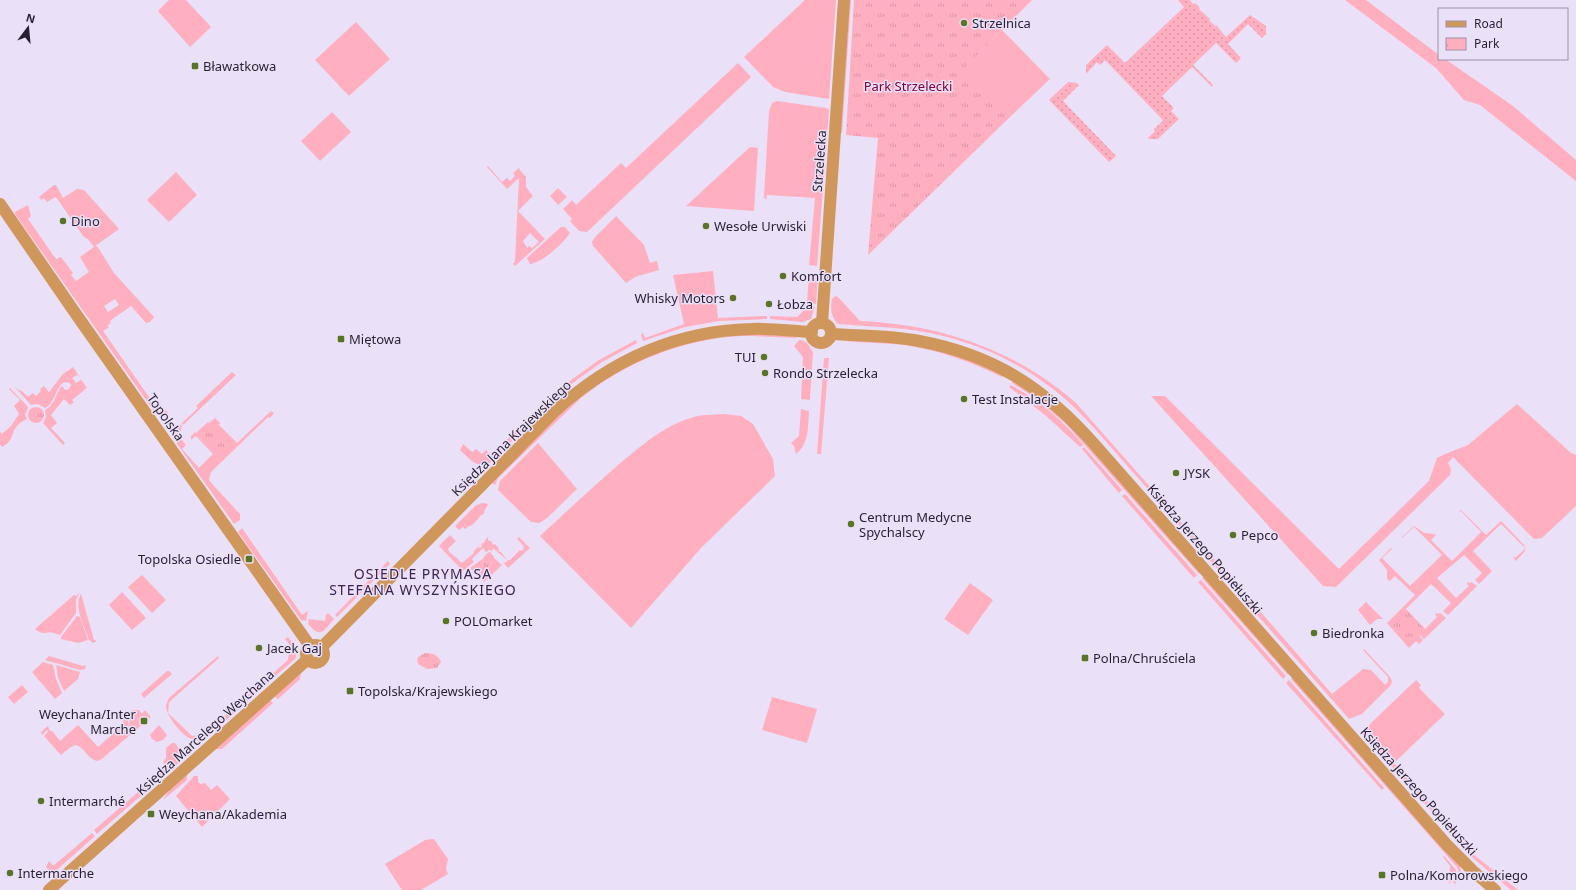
<svg xmlns="http://www.w3.org/2000/svg" width="1576" height="890" font-family="'Noto Sans',sans-serif">
	<defs>
		<pattern id="park-tufts" width="24" height="20" patternUnits="userSpaceOnUse"><rect width="24" height="20" fill="#ffafbf"/><path d="M3 7l-1-3M5 7V3M7 7l1-3M15 17l-1-3M17 17v-4M19 17l1-3" fill="none" stroke="#db96a5"/></pattern>
		<pattern id="garden-dots" width="8" height="8" patternUnits="userSpaceOnUse"><rect width="8" height="8" fill="#ffafbf"/><path d="M2 2h.1M6 6h.1" fill="none" stroke="#db96a5" stroke-width="1.8" stroke-linecap="round"/></pattern>
	</defs>
	<rect width="100%" height="100%" fill="#eae0f7"/>
	<!-- grass -->
	<g fill="#ffafbf" fill-rule="evenodd">
		<polygon points="169,0 186,0 211,27 190,47 158,11"/>
		<polygon points="805,0 836,0 829,99 785,92 773,87 744,57"/>
		<polygon points="848,0 851,0 842,133 838,132"/>
		<polygon points="1345,0 1366,0 1439,55 1439,59 1445,59 1513,106 1576,160 1576,181 1480,105 1464,100 1436,68"/>
		<polygon points="356,22 390,59 349,96 315,60"/>
		<polygon points="1002,30 1050,79 1011,116 964,67"/>
		<polygon points="738,63 751,77 587,232 579,231 570,221 572,219 563,209 572,200 576,205 621,163 626,168"/>
		<polygon points="777,101 826,108 829,110 817,266 809,265 815,198 767,195 766,200 764,197 769,111 772,103"/>
		<polygon points="332,112 351,132 320,161 301,141"/>
		<polygon points="750,147 758,148 754,211 686,206"/>
		<path d="M488,166L502,182L507,178L510,181L515,176L513,173L520,167L519,169L526,177V187L533,196L518,211L545,239L515,266L513,264L515,261L519,178L507,189L487,167ZM530,233L539,242L532,248L529,246L527,248L523,241Z"/>
		<polygon points="176,172 197,195 169,222 147,200"/>
		<path d="M54,185H56L63,198L77,189L84,190L119,229L95,246H97L114,273L154,317L150,322L146,323L131,306L111,320L110,323L112,322L107,326L109,327L103,331L160,413L166,410L169,415L162,416L156,414L15,214V212L28,205L31,216L28,219L56,259L61,257L73,273L71,275L76,281L89,272L80,257L94,247L88,239H87L83,236L56,197L47,202L44,198L41,200L39,197ZM115,299L119,305L108,312L104,306Z"/>
		<polygon points="558,188 567,197 558,205 550,196"/>
		<polygon points="616,216 644,245 650,263 657,261 659,270 635,277 626,283 593,246 592,242 594,238"/>
		<path d="M561,227H565L570,233C563,243 544,262 530,264L527,258Z"/>
		<polygon points="713,271 718,318 767,316 767,319 719,321 685,327 643,341 641,334 643,333 645,338 684,324 673,275"/>
		<polygon points="809,275 818,275 816,304 807,303"/>
		<path d="M835,296L838,297L860,321C939,324 1016,350 1076,403L1235,583H1230C1200,549 1170,515 1140,480C1119,457 1099,432 1077,410C1040,374 993,348 943,336C908,327 874,327 838,324C831,317 830,308 832,299Z"/>
		<polygon points="807,307 815,307 811,319 803,322 770,319 770,316 797,317"/>
		<path d="M741,334L796,336V338C778,337 759,336 741,336C683,339 626,362 581,398L498,478L495,485L492,483L497,476L562,411L580,396L628,364L684,343Z"/>
		<path d="M846,339L905,343L956,355L1004,375L1002,377C972,362 938,350 904,345C885,343 865,343 846,341Z"/>
		<path d="M636,340L637,343L602,362L563,390L487,466C476,467 467,457 460,450L463,444L472,452L476,449L482,454L486,450L491,455L560,388L599,360Z"/>
		<path d="M799,340C809,341 808,346 813,352L810,398V400L801,399L803,357L794,346Z"/>
		<polygon points="824,358 829,358 821,454 817,454"/>
		<path d="M73,367L79,376L77,375L72,378L76,383L81,380L80,378L87,388L72,400L74,402L70,405L64,399L51,415L57,423L51,428L65,443L63,445L43,423L46,417L45,410C56,404 55,394 62,386L65,390L69,389L71,385L70,383L64,382C54,390 55,403 45,408L38,404L31,405L14,386L20,391L21,390L28,397L33,393L36,396L41,391L40,389L44,386L49,392L63,374Z"/>
		<polygon points="232,372 236,375 183,425 182,423 198,408 196,406"/>
		<polygon points="1013,380 1068,422 1201,572 1199,574 1065,423 1034,397 1012,383"/>
		<path d="M1011,385C1038,400 1063,420 1083,445L1080,447L1045,415L1009,387Z"/>
		<path d="M10,388L28,407L25,415L27,419C8,427 17,440 2,447L0,444V432L2,434L11,426L19,414L14,406L20,400L9,389Z"/>
		<polygon points="1151,396 1165,396 1339,569 1429,481 1437,458 1445,454 1468,445 1517,404 1571,453 1576,455 1576,506 1542,538 1534,539 1453,457 1448,463 1451,469 1450,475 1337,586 1335,587 1323,586"/>
		<path d="M801,409L809,411C808,426 809,444 796,454L794,446L791,443L799,436Z"/>
		<polygon points="271,411 274,413 270,418 268,417 211,472 209,480 214,486 240,514 240,520 234,524 175,441 173,432 180,424 182,426 179,437 186,445 182,449 199,468 213,454 196,436 191,440 191,436 195,432 216,455 228,443 209,423 215,418 220,423 219,425 237,443"/>
		<path d="M724,414L741,416L753,424L773,459L775,476L701,548L631,628L540,536C563,515 586,493 610,472C634,452 660,427 691,418C701,414 714,415 724,414Z"/>
		<polygon points="538,443 577,489 546,519 539,523 531,522 498,490 500,481"/>
		<polygon points="1084,447 1122,490 1119,493 1082,449"/>
		<polygon points="1125,494 1197,575 1194,578 1122,496"/>
		<polygon points="482,503 488,504 487,507 484,511 485,512 481,516 480,515 479,518 471,526 469,526 465,529 463,527 459,530 455,526 475,506"/>
		<polygon points="1461,510 1486,535 1501,521 1524,545 1525,551 1516,561 1512,556 1515,558 1524,550 1524,547 1501,524 1473,551 1492,571 1479,584 1475,580 1482,573 1464,555 1437,578 1456,598 1469,586 1467,584 1468,582 1470,583 1471,582 1477,586 1448,615 1443,611 1451,603 1431,584 1406,609 1425,629 1437,617 1435,614 1437,613 1438,614 1440,613 1446,618 1424,639 1413,629 1423,640 1419,644 1416,641 1409,648 1387,623 1415,595 1395,576 1390,581 1387,579 1387,570 1379,560 1391,548 1392,549 1382,558 1410,586 1442,555 1414,527 1402,538 1402,537 1414,526 1424,533 1434,534 1436,535 1431,540 1452,561 1481,532 1461,511 1458,512"/>
		<polygon points="242,528 302,615 308,611 306,621 301,620 238,532"/>
		<polygon points="450,535 456,541 448,549 449,552 458,559 458,560 462,563 474,553 473,552 478,547 480,548 482,546 481,544 485,542 485,540 488,537 488,540 490,541 491,541 493,545 495,544 499,549 498,550 500,552 501,552 507,560 510,560 520,550 521,551 524,549 523,548 524,546 517,539 519,537 530,548 508,568 504,563 508,561 493,548 492,551 489,550 486,552 483,548 472,559 474,562 463,571 439,546"/>
		<polygon points="492,554 495,559 502,565 484,582 470,568 484,558 483,561 488,568 492,563"/>
		<polygon points="388,561 390,564 337,617 335,615"/>
		<polygon points="142,575 166,600 152,613 128,587"/>
		<polygon points="1205,576 1290,673 1288,675 1202,578"/>
		<polygon points="1201,580 1286,676 1283,679 1198,582"/>
		<polygon points="970,583 993,600 968,635 944,619"/>
		<path d="M80,592L76,599V613L60,635L50,632C44,634 39,633 35,629L74,595L76,596Z"/>
		<polygon points="122,592 146,618 132,630 109,605"/>
		<path d="M81,594L94,640L97,641L93,643L89,640C85,627 73,606 81,594Z"/>
		<polygon points="1246,595 1332,694 1363,669 1371,670 1385,685 1388,682 1388,677 1363,650 1364,649 1390,677 1392,681 1391,685 1362,714 1349,719 1243,599"/>
		<polygon points="1366,602 1383,619 1377,619 1370,625 1358,610"/>
		<path d="M328,613L334,619C323,631 321,639 308,624L309,619L325,621L326,615Z"/>
		<polygon points="77,616 80,617 88,640 78,643 61,639 61,637"/>
		<polygon points="288,637 295,647 296,658 265,685 262,683 288,660 290,645 285,639"/>
		<polygon points="49,656 83,666 86,665 85,669 80,670 45,660"/>
		<path d="M218,656L219,658L169,702L168,713L192,736L203,735L253,691L256,693L202,742C198,741 193,740 189,738C181,734 165,714 166,705L169,698Z"/>
		<polygon points="43,662 53,665 56,679 62,693 55,699 32,672"/>
		<polygon points="56,665 80,672 78,679 64,691 58,678"/>
		<polygon points="167,671 169,671 172,674 144,698 141,694"/>
		<polygon points="301,672 300,679 278,699 275,697 276,694"/>
		<polygon points="1293,677 1460,865 1461,875 1455,884 1453,882 1459,873 1457,867 1291,679"/>
		<polygon points="1289,680 1384,788 1382,790 1286,683"/>
		<polygon points="1416,680 1421,685 1419,688 1445,714 1394,763 1474,855 1518,890 1511,890 1473,858 1365,736 1365,732 1370,724"/>
		<polygon points="22,685 28,692 14,704 8,697"/>
		<polygon points="772,697 817,709 807,743 762,730"/>
		<polygon points="268,701 271,701 273,703 222,749 215,749"/>
		<polygon points="133,710 139,710 142,714 145,710 151,717 147,720 145,718 142,721 144,723 131,734 128,713"/>
		<path d="M127,713L130,735L103,758L98,761C88,760 85,748 76,745L71,747L61,755L44,736L48,732L47,730L42,735L41,732L48,726L50,731H52L60,741L78,725L98,747L124,724L121,715Z"/>
		<polygon points="159,725 167,735 163,740 157,742 152,739 150,735"/>
		<polygon points="172,743 175,743 180,750 182,760 97,834 94,830 167,767 163,762 166,758 166,748"/>
		<polygon points="187,774 187,780 163,800 170,789"/>
		<polygon points="194,776 198,776 198,781 200,784 205,783 211,790 217,785 230,799 202,827 176,796"/>
		<polygon points="92,833 95,836 52,874 46,867 49,861 53,866"/>
		<polygon points="432,839 434,839 448,859 446,869 448,874 421,890 402,890 385,864 425,840"/>
		<polygon points="1444,856 1456,870 1454,877 1449,884 1450,866 1443,857"/>
	</g>
	<!-- park -->
	<g fill="url(#park-tufts)">
		<polygon points="854,0 1032,0 965,67 1011,116 868,255 878,138 846,135"/>
		<circle cx="36" cy="415" r="8"/>
		<polygon points="208,422 229,443 216,455 196,433"/>
		<path d="M490,552C495,557 492,564 488,568H485C481,563 483,554 490,552Z"/>
		<polygon points="1405,609 1425,629 1408,646 1389,625"/>
		<path d="M425,653C433,653 438,655 441,662L437,668L427,669L418,664L417,660L418,657Z"/>
	</g>
	<!-- garden -->
	<g fill="url(#garden-dots)">
		<polygon points="1178,0 1190,0 1193,4 1195,3 1200,8 1199,9 1210,19 1209,20 1215,26 1216,25 1226,37 1250,15 1266,26 1266,34 1262,38 1248,24 1228,44 1241,58 1236,63 1216,43 1193,65 1213,85 1212,87 1192,67 1162,96 1174,108 1171,111 1179,119 1158,139 1149,139 1148,138 1155,131 1154,129 1163,121 1161,118 1105,60 1100,65 1097,62 1086,74 1086,65 1107,45 1125,63 1184,7"/>
		<polygon points="1068,82 1077,83 1079,85 1063,101 1116,156 1109,162 1049,100"/>
	</g>
	<g fill="none" stroke-linecap="round" stroke-linejoin="round">
		<!-- tertiary -->
		<g stroke="#d0975c" stroke-width="12">
			<polyline points="0,204 78,317 310,646"/>
			<polyline points="822,323 844,0"/>
			<circle cx="821" cy="333" r="10"/>
			<path d="M831,334C860,336 890,335 919,341C994,355 1045,388 1095,445L1447,845L1473,871L1495,890"/>
			<circle cx="315" cy="654" r="9"/>
			<path d="M322,647L555,411C611,360 675,331 751,329C771,328 791,331 812,332"/>
			<polyline points="49,890 308,659"/>
		</g>
	</g>
	<!-- markers -->
	<g fill="#5a7427" stroke="#eae0f7" stroke-width="1.5">
		<circle cx="964" cy="23" r="4"/>
		<rect x="191" y="62" width="8" height="8" rx="2"/>
		<circle cx="63" cy="221" r="4"/>
		<circle cx="706" cy="226" r="4"/>
		<circle cx="783" cy="276" r="4"/>
		<circle cx="733" cy="298" r="4"/>
		<circle cx="769" cy="304" r="4"/>
		<rect x="337" y="335" width="8" height="8" rx="2"/>
		<circle cx="764" cy="357" r="4"/>
		<circle cx="765" cy="373" r="4"/>
		<circle cx="964" cy="399" r="4"/>
		<circle cx="1176" cy="473" r="4"/>
		<circle cx="851" cy="524" r="4"/>
		<circle cx="1233" cy="535" r="4"/>
		<rect x="245" y="555" width="8" height="8" rx="2"/>
		<circle cx="446" cy="621" r="4"/>
		<circle cx="1314" cy="633" r="4"/>
		<circle cx="259" cy="648" r="4"/>
		<rect x="1081" y="654" width="8" height="8" rx="2"/>
		<rect x="346" y="687" width="8" height="8" rx="2"/>
		<rect x="140" y="717" width="8" height="8" rx="2"/>
		<circle cx="41" cy="801" r="4"/>
		<rect x="147" y="810" width="8" height="8" rx="2"/>
		<circle cx="10" cy="873" r="4"/>
		<rect x="1378" y="871" width="8" height="8" rx="2"/>
	</g>
	<g text-anchor="middle" dominant-baseline="central" stroke-width="3" stroke-linejoin="round" paint-order="stroke">
		<!-- poi labels -->
		<g font-size="13" fill="#281e32" stroke="#eae0f7" text-anchor="start">
			<text x="972" y="23">Strzelnica</text>
			<text x="203" y="66">Bławatkowa</text>
			<text x="71" y="221">Dino</text>
			<text x="714" y="226">Wesołe Urwiski</text>
			<text x="791" y="276">Komfort</text>
			<text x="725" y="298" text-anchor="end">Whisky Motors</text>
			<text x="777" y="304">Łobza</text>
			<text x="349" y="339">Miętowa</text>
			<text x="756" y="357" text-anchor="end">TUI</text>
			<text x="773" y="373">Rondo Strzelecka</text>
			<text x="972" y="399">Test Instalacje</text>
			<text x="1184" y="473">JYSK</text>
			<text x="859" y="517">Centrum Medycne<tspan x="859" dy="15">Spychalscy</tspan></text>
			<text x="1241" y="535">Pepco</text>
			<text x="241" y="559" text-anchor="end">Topolska Osiedle</text>
			<text x="454" y="621">POLOmarket</text>
			<text x="1322" y="633">Biedronka</text>
			<text x="267" y="648">Jacek Gaj</text>
			<text x="1093" y="658">Polna/Chruściela</text>
			<text x="358" y="691">Topolska/Krajewskiego</text>
			<text x="136" y="714" text-anchor="end">Weychana/Inter<tspan x="136" dy="15">Marche</tspan></text>
			<text x="49" y="801">Intermarché</text>
			<text x="159" y="814">Weychana/Akademia</text>
			<text x="18" y="873">Intermarche</text>
			<text x="1390" y="875">Polna/Komorowskiego</text>
		</g>
		<!-- park labels -->
		<g font-size="13" fill="#810037" stroke="#eae0f7">
			<text x="908" y="86">Park Strzelecki</text>
		</g>
		<!-- street labels -->
		<g font-size="13" fill="#281e32" stroke="#eae0f7">
			<text transform="translate(819 161) rotate(-86)">Strzelecka</text>
			<text transform="translate(166 417) rotate(55)">Topolska</text>
			<text transform="translate(511 438) rotate(-44)">Księdza Jana Krajewskiego</text>
			<text transform="translate(1205 549) rotate(49)">Księdza Jerzego Popiełuszki</text>
			<text transform="translate(205 732) rotate(-42)">Księdza Marcelego Weychana</text>
			<text transform="translate(1419 791) rotate(48)">Księdza Jerzego Popiełuszki</text>
		</g>
		<!-- neighbourhood labels -->
		<g font-size="14" letter-spacing="1" fill="#39224f" stroke="#eae0f7">
			<text x="423" y="573">OSIEDLE PRYMASA<tspan x="423" dy="16">STEFANA WYSZYŃSKIEGO</tspan></text>
		</g>
	</g>
	<!-- legend -->
	<rect x="1438" y="8" width="130" height="52" fill="#eae0f7" stroke="#9c92a8"/>
	<rect x="1446" y="21" width="20" height="6" fill="#d0975c" stroke="#9c92a8"/>
	<text x="1474" y="28" font-size="12" fill="#281e32">Road</text>
	<rect x="1446" y="38" width="20" height="12" fill="url(#park-tufts)" stroke="#9c92a8"/>
	<text x="1474" y="48" font-size="12" fill="#281e32">Park</text>
	<!-- north arrow -->
	<g transform="translate(28 28) rotate(16)" stroke="#eae0f7" stroke-width="3" paint-order="stroke">
	<path d="M0-3L7 15L0 10L-7 15Z" fill="#281e32"/>
	<text y="-6" font-size="11" font-weight="bold" text-anchor="middle" fill="#281e32">N</text>
	</g>
</svg>
